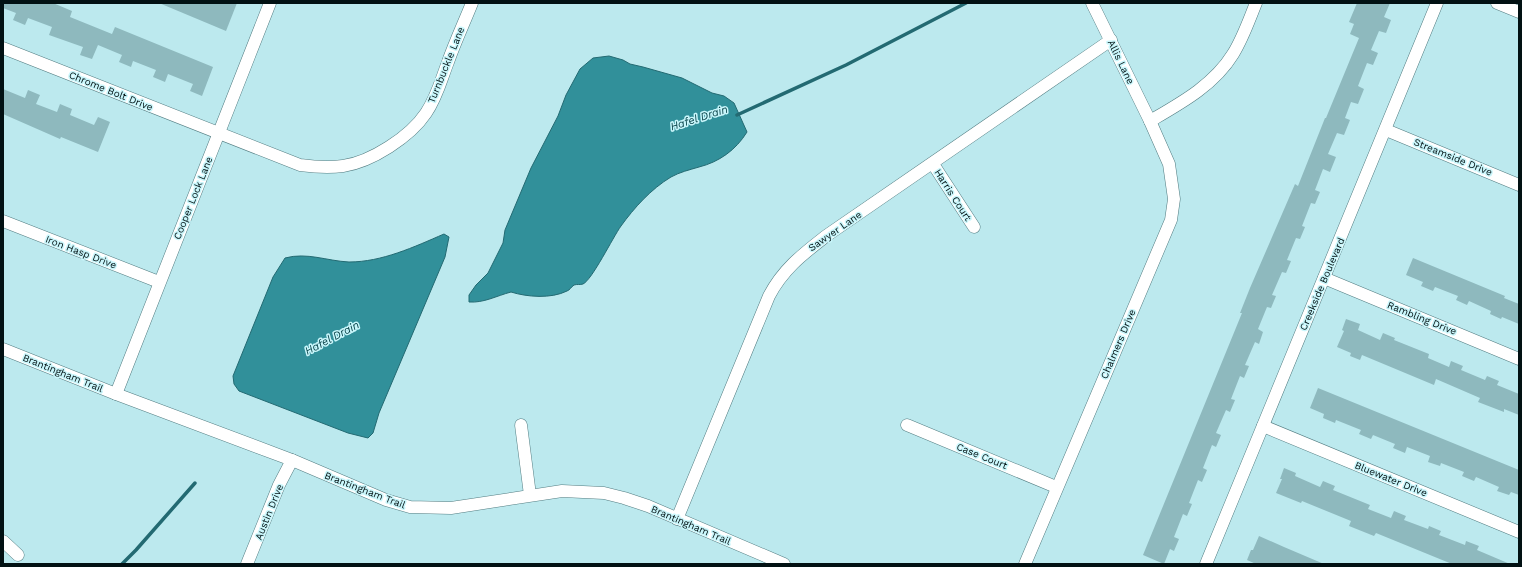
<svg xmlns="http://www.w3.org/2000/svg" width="1522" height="567" font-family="'Work Sans',sans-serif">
	<rect width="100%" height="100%" fill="#bce9ee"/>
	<!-- water -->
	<g fill="#31909a" stroke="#236a72">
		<path d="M609,56L623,60L630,64L643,67L682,78L712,93L724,96L734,103L747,132C736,150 719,162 699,167C689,170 680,172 671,177C651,189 634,208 621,226C613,237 592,280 583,284C580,285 577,284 574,285C571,287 570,290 567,291C551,299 527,297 511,292C496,296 484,303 469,302V295L476,285L488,273L503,243L505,230L531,168L558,116L566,95L580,69L593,58Z"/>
		<path d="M444,234L449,237L445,257L379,413L373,433L368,438L348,433L239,391L234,384L233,376L273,277L285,258C307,252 327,261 349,262C382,262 414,247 444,234Z"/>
	</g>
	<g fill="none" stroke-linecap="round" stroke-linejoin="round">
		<!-- stream -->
		<g stroke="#236a72" stroke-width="3.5">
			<polyline points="737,115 846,65 966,3"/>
			<polyline points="122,564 136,550 195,483"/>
		</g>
	</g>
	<!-- building -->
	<g fill="#8eb9be">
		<polygon points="3,3 53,3 72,11 70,17 112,34 115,27 213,67 202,96 190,91 193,84 168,74 165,82 153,77 156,70 133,61 131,67 119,62 122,55 98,45 92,59 80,55 83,47 49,35 52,27 28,18 25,25 13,20 16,13 3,8"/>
		<polygon points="159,3 237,3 226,31"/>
		<polygon points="1357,3 1390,3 1384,17 1391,20 1386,33 1379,31 1371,50 1378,53 1373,65 1367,63 1358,86 1364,89 1358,104 1351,102 1345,118 1350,120 1344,135 1337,133 1328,154 1336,157 1330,172 1323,169 1315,190 1320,192 1315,204 1311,203 1302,226 1305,227 1300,239 1296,238 1287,260 1291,261 1286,273 1282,272 1272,295 1276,296 1271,308 1267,307 1258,329 1263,332 1259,344 1255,342 1245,365 1249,366 1244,378 1240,376 1231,399 1235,400 1230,412 1226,410 1216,433 1221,435 1216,447 1212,445 1203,468 1207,470 1202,482 1198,480 1189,503 1192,504 1187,516 1183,514 1174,537 1179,539 1174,551 1170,549 1164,564 1143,555 1242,313 1240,313 1250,288 1295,184 1298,186 1325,118 1326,118 1359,38 1350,34 1354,24 1349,22"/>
		<polygon points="3,89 25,98 28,90 40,95 36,104 57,112 60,104 72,109 70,115 94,125 98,117 110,122 98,152 61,137 60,139 3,114"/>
		<polygon points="1413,258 1505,296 1504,298 1519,304 1519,324 1502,317 1501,319 1490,314 1491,311 1469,301 1467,305 1456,300 1458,296 1435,287 1433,291 1421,286 1423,282 1406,275"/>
		<polygon points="1346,319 1360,324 1358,330 1380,340 1383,333 1395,338 1394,340 1429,354 1428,358 1449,367 1451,361 1463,366 1461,370 1485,380 1487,376 1499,381 1497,385 1519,394 1519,415 1504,409 1504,412 1478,402 1480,398 1436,379 1434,385 1362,355 1360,360 1350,356 1351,353 1337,347 1344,331 1342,330"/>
		<polygon points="1318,388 1519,470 1519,495 1511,492 1509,495 1497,491 1499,487 1476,477 1474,481 1462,476 1464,472 1441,463 1440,466 1428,462 1430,456 1407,447 1405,453 1393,448 1395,444 1373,435 1371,439 1359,434 1361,430 1336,420 1335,423 1323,418 1324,414 1310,408"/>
		<polygon points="1284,468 1296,473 1295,476 1320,487 1323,481 1335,486 1333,490 1370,505 1368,509 1391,518 1394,511 1406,516 1404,520 1428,529 1429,526 1441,531 1439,535 1465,545 1466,541 1479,546 1477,550 1510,564 1452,564 1376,533 1374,536 1349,526 1351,521 1302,501 1301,503 1276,493 1282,479 1280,479"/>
		<polygon points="1259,536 1284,547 1324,564 1256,564 1247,560 1251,550 1253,550"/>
	</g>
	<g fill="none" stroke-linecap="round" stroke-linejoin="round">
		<!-- street casing -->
		<g stroke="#537d82" stroke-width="13">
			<g id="street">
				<polyline points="1497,3 1519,12"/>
				<path d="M3,48L300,165C315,167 328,168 343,166C371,162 410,137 426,113C437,97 441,80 448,62C455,42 464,23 472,3"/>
				<path d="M1150,121C1181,103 1214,85 1233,54C1243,38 1249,20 1256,3"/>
				<polyline points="1386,130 1519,185"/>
				<polyline points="933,164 974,227"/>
				<polyline points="3,221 159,282"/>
				<polyline points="1324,278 1519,359"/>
				<polyline points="3,349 116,394 292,460 386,500 410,507 451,508 562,491 604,493 624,498 648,506 784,564"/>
				<polyline points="116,394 270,3"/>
				<polyline points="521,425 530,495"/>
				<polyline points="907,425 1056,487"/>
				<polyline points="1263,426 1519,532"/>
				<path d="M677,519L769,296C783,269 803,254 826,236L1111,40"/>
				<polyline points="3,541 18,555"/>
				<polyline points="247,564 279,485 292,460"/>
				<polyline points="1025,564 1171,220 1174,199 1169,164 1150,121 1092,3"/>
				<polyline points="1206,564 1437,3"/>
			</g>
		</g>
		<!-- street -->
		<use href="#street" stroke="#fff" stroke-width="12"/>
	</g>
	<g text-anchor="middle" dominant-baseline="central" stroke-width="3" stroke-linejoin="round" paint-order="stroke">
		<!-- street labels -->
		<g font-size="10" fill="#021113" stroke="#c9f6fb">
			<text transform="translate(1121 62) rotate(64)">Allis Lane</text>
			<text transform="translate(446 65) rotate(-68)">Turnbuckle Lane</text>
			<text transform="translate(111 91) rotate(22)">Chrome Bolt Drive</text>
			<text transform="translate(1453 157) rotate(22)">Streamside Drive</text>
			<text transform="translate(953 195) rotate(57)">Harris Court</text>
			<text transform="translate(193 198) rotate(-68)">Cooper Lock Lane</text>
			<text transform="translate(835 231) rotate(-35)">Sawyer Lane</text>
			<text transform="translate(81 252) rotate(21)">Iron Hasp Drive</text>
			<text transform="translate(1322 284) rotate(-67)">Creekside Boulevard</text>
			<text transform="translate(1422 318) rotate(22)">Rambling Drive</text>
			<text transform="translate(1118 344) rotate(-67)">Chalmers Drive</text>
			<text transform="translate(63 373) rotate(22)">Brantingham Trail</text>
			<text transform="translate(982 456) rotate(22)">Case Court</text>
			<text transform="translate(1391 479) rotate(22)">Bluewater Drive</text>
			<text transform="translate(365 490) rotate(21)">Brantingham Trail</text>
			<text transform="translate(269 512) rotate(-68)">Austin Drive</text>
			<text transform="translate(691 525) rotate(23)">Brantingham Trail</text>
		</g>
		<!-- water labels -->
		<g font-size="11" font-style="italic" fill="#074248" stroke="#c9f6fb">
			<text transform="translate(699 118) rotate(-18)">Hafel Drain</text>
			<text transform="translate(332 338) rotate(-28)">Hafel Drain</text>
		</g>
	</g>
	<!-- border -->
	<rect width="1522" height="567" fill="none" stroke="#021113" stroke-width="8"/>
</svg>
